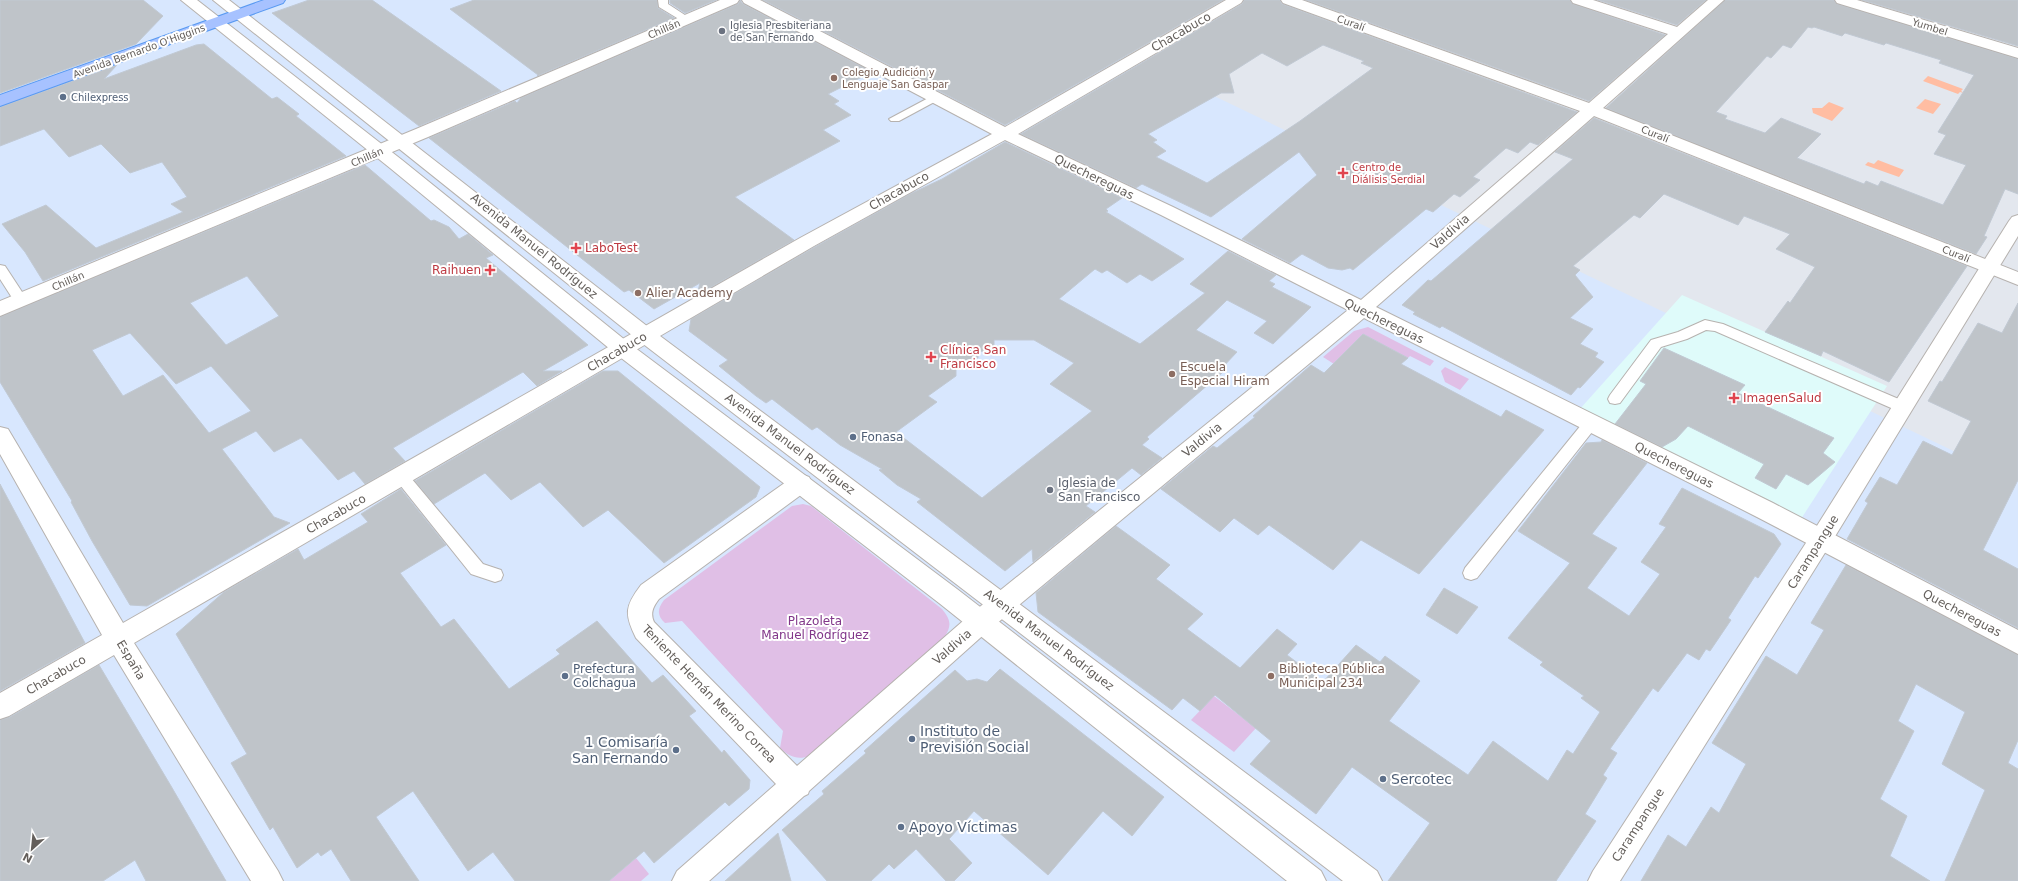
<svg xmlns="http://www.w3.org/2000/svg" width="2018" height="881" font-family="'DejaVu Sans',sans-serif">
	<rect width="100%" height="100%" fill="#e3e7ee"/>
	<!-- commercial -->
	<polygon fill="#d8e7fe" points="0,0 1014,0 2018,482 2018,881 0,881"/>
	<!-- medical -->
	<polygon fill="#dffbfa" points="1682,295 1887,386 1799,522 1579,410"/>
	<!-- green -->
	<g fill="#e0bfe6">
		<polygon points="1368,327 1434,361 1430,366 1410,356 1408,358 1363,334 1334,364 1323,357 1354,331"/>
		<polygon points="1445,367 1469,379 1460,390 1445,382 1441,371"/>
		<path d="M803,504L811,506L942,609C951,620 952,626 944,638L810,756C797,760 790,757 780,748L783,731L682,621L665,623C657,616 657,609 664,600L792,506Z"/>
		<polygon points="1214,696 1256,728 1234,752 1191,720"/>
		<polygon points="636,858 649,874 641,881 609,881"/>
	</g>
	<!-- water -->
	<g fill="#ffbda2">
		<polygon points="1928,76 1963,89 1961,91 1964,93 1960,92 1958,94 1923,81"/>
		<polygon points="1925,99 1941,104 1933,114 1916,108"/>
		<polygon points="1829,102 1844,108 1832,121 1813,113 1812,108 1822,108"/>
		<polygon points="1878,160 1904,170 1899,177 1865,165 1868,162 1874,164"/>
	</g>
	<!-- building -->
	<g fill="#bfc4c9" stroke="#c1c9d3" fill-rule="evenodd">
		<polygon points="0,0 143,0 163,16 136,44 0,93"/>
		<polygon points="309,0 372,0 501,91 419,126 272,13"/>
		<polygon points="474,0 657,0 658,8 674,18 537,76 538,75 450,9"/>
		<polygon points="670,0 716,0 685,13 670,3"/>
		<polygon points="740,0 743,4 872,72 828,94 839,101 834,104 851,115 823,130 840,141 735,197 794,240 697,295 700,283 654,309 629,290 624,292 429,138 515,101 517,103 521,98 738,4"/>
		<polygon points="763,0 1223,0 1005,125"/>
		<path d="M1244,0H1280L1282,4L1577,112L1538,145L1530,142L1518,153L1506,148L1473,177L1480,180L1460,197L1454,194L1433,212L1426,209L1353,270L1350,268L1342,270L1328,268L1302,254L1290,263L1242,239L1317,175L1299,152L1211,217L1142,184L1136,188L1021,134L1242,4ZM1323,45L1364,61L1361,63L1373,68L1300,121L1207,183L1156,157L1166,151L1153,142L1157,140L1148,134L1221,93H1234L1229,74L1262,53L1287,66Z"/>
		<polygon points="1306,0 1570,0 1573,4 1665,35 1589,101"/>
		<polygon points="1598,0 1706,0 1677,25"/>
		<path d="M1725,0H1834L1837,4L2018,59V194L2005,189L1984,236L1987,237L1976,254L1606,108ZM1808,27L1812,28L1814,27L1842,36L1845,33L1884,45L1886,43L1941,60L1939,63L1974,75L1938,132L1946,135L1934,154L1966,165L1943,205L1881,181L1878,186L1866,181L1864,184L1797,158L1821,134L1781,118L1765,133L1725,119L1727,116L1716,112L1767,56L1771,58L1783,45L1791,48Z"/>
		<polygon points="1862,0 2018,0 2018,46"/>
		<polygon points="204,44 272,99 277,97 299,114 296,116 346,156 43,281 25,252 2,224 46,205 96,248 183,212 171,204 187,197 162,162 130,173 101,144 69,157 44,129 0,146 0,107 117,65 104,79 196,45"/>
		<polygon points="1594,118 1967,266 1889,382 1823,351 1821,356 1765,332 1788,301 1790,303 1815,267 1776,249 1790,234 1744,216 1738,225 1664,194 1640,218 1634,215 1573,266 1580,270 1575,275 1593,297 1570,318 1593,329 1580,344 1598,353 1595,357 1604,362 1580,388 1578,387 1571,395 1442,326 1440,328 1413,314 1415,312 1402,305 1428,280 1431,281 1573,159 1555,152"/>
		<path d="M1005,142L1122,198L1106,209L1108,211L1106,212L1184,259L1152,281L1140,274L1127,283L1107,270L1102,273L1095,269L1059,299L1140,344L1205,293L1190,284L1228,251L1276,275L1269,281L1275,284L1272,287L1311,307L1273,344L1254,333L1267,321L1227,300L1196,330L1237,352L1220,370L1223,372L1147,437L1149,439L1142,445L1162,458L1141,475L1132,468L1086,506L1095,512L1033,562L1032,549L1005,571L917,502L921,499L897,485L879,470L882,469L840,445L817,427L812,430L772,399L766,403L756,396L719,366L728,360L689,331L691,319L815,247L910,194L942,179ZM994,340H1034L1074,363L1050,384L1092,411L982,498L896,432L937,402L928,396L956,376V367H971L972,357L978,358V351L994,352Z"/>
		<path d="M365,165L431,221L434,220L449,227L459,239L468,234L493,255L486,258L588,345L543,371H562L537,386L523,372L393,448L405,461L365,484L354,471L338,480L301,438L274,452L256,431L222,449L274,517L290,523L147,606L130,605L92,541L71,502L72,501L0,382V317ZM247,276L279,316L226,345L190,303ZM130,333L176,384L211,366L251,411L209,433L163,375L123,396L92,350Z"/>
		<polygon points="2018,303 2018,480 1983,550 2018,569 2018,628 1847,539 1868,503 1865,501 1880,477 1897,485 1923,441 1952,455 1971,421 1928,401 1940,381 1942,382 1978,323 2002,333"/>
		<polygon points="1363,334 1408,358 1401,364 1501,417 1506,410 1544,430 1419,574 1361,540 1333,570 1269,525 1258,535 1234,518 1220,532 1161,489 1213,446 1217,448 1255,417 1253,416 1311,365 1324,373"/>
		<polygon points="1664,348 1745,385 1738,393 1834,438 1823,453 1835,462 1808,485 1786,474 1776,489 1755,478 1764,464 1688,426 1676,439 1662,447 1615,424 1646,384 1640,381"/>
		<polygon points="603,371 618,371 760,487 756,497 664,563 608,510 583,527 540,482 511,500 485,473 434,504 415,481"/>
		<polygon points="1602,440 1647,463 1592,534 1617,548 1587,588 1629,616 1660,574 1641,562 1666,527 1659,524 1682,488 1774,534 1781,544 1758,578 1755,576 1728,618 1731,620 1710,651 1706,649 1699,660 1687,653 1658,692 1653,688 1610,749 1617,753 1603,775 1607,778 1585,814 1596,821 1556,881 1388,881 1430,823 1352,767 1316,814 1250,764 1271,741 1215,695 1200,711 1183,698 1172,710 1038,612 1036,593 1116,526 1170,565 1156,579 1203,614 1187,629 1240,668 1277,629 1297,644 1287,655 1323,682 1356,645 1380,662 1385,656 1420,681 1389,721 1468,775 1493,741 1548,781 1567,750 1573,754 1600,712 1581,698 1584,696 1540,665 1543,662 1508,638 1570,563 1518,531 1586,443 1601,442"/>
		<polygon points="0,484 85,643 0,691"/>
		<polygon points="401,489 446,545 400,573 441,627 454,619 509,689 560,654 556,650 597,621 652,683 663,675 696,711 689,716 722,753 724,750 750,780 749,789 729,806 725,802 654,863 644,851 609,881 515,881 493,852 468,871 413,791 376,817 419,881 351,881 331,849 321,856 318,852 297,868 273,827 270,830 231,763 247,754 176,634 224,592 298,549 304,560 368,522 361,514"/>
		<polygon points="1846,565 2018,655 2018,740 2008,763 2018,769 2018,881 1945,881 1985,790 1942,764 1965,712 1916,684 1898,721 1914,731 1880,799 1907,816 1890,856 1930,881 1641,881 1668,835 1686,847 1711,807 1719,813 1746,764 1712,743 1766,656 1797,675 1824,630 1811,623"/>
		<polygon points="1444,588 1478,607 1457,634 1426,615"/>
		<polygon points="99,665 171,786 226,881 146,881 135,860 103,881 0,881 0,720 10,717"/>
		<polygon points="1000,669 1164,797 1132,836 1103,811 1048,875 974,811 949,839 972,863 954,881 946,881 916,849 894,869 889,864 871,881 827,881 782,830 824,794 822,791 866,753 864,751 955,670 967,681 977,679 987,682"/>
		<polygon points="778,833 791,881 725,881"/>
	</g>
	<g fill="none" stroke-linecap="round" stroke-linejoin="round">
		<!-- service casing -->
		<g stroke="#b6b2af" stroke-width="2">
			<g id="service">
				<polygon points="658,0 668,0 668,4 691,19 690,21 682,21 659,7"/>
				<polygon points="934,95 938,96 940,98 938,100 899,121 891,121 889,119"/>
				<polygon points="0,265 5,266 26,298 28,301 26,304 16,304 0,279"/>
				<polygon points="1705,320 1723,324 1908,403 1910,407 1908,411 1903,412 1898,411 1715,331 1706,330 1687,339 1661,347 1620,403 1615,404 1610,403 1608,399 1610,395 1651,340 1678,332"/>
				<polygon points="1591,417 1596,419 1598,423 1596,427 1477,578 1471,580 1465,578 1463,573 1465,568 1586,419"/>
				<polygon points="401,470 406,472 483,564 501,570 503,575 501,580 495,582 471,574 396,480 393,476 396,472"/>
			</g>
		</g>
		<!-- minor casing -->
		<g stroke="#b6b2af" stroke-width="2">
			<g id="minor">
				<polygon points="720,0 739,0 737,3 428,137 0,316 0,301 416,129"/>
				<path d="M742,0H760L1005,127L1226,0H1243L1241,3L1018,134L1173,207L1361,300L1580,111L1283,3L1281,0H1302L1589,103L1668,34L1573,3L1571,0H1593L1677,27L1708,0H1724L1603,108L2018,272V285L1594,116L1376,307L1773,503L2018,630V654L1757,517L1364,318L989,630L809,791L808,794L804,796L709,881H672L677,871L776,784L636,638C624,614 625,606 641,585L793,477L801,474L809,477L812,483L809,489L659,599C653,607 650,613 654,622L797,766L971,614L1348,310L1161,215L1005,140L814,246L134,643L278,871L283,881H251L114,655L9,716L0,719V693L102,635L0,454V427L8,429L123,623L800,238L992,134L744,3Z"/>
			</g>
		</g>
		<!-- tertiary casing -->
		<g stroke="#b6b2af" stroke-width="2">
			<g id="tertiary">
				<polygon points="1835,0 1857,0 2018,48 2018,58 1837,3"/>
				<polygon points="2018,215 2018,236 1831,543 1620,881 1588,881 1593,871 1815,529 2009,221 2012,217"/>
			</g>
		</g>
		<!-- secondary casing -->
		<g stroke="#b7b2ae" stroke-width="2">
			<g id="secondary">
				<polygon points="181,0 197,0 402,160 630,344 957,589 1321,871 1326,881 1287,881 939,603 616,354 390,168"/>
				<polygon points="213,0 229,0 652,330 1377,871 1382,881 1343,881 638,340"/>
			</g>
		</g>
		<!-- primary casing -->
		<g stroke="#599af2" stroke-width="2">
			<polygon id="primary" points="264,0 285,0 283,3 0,106 0,95"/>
		</g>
		<!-- service -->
		<use href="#service" fill="#fff" fill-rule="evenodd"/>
		<!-- minor -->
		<use href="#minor" fill="#fff" fill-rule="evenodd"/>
		<!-- tertiary -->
		<use href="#tertiary" fill="#fff" fill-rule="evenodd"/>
		<!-- secondary -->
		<use href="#secondary" fill="#fff" fill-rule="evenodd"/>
		<!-- primary -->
		<use href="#primary" fill="#a7c2ff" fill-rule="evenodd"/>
	</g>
	<!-- markers -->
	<g fill="#6b7280" stroke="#fff" stroke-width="1.5">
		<circle cx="722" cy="31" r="4"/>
		<circle cx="1050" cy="490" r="4"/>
	</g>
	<g fill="#8d6e63" stroke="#fff" stroke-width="1.5">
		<circle cx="834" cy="78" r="4"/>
		<circle cx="638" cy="293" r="4"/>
		<circle cx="1172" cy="374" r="4"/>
		<circle cx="1271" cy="676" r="4"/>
	</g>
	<g fill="#5c6f8a" stroke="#fff" stroke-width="1.5">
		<circle cx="63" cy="97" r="4"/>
		<circle cx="853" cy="437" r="4"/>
		<circle cx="565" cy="676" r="4"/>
		<circle cx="912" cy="739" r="4"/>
		<circle cx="676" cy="750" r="4"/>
		<circle cx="1383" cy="779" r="4"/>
		<circle cx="901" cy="827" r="4"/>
	</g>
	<g fill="#e0444e" stroke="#fff" stroke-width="1.5">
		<path d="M1341 167h4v4h4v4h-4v4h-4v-4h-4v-4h4z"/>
		<path d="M574 242h4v4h4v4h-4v4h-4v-4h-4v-4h4z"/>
		<path d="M488 264h4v4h4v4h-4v4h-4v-4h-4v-4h4z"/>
		<path d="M929 351h4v4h4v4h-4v4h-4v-4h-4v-4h4z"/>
		<path d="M1732 392h4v4h4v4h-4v4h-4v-4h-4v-4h4z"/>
	</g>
	<g text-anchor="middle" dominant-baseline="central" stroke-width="4" stroke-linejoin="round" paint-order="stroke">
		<!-- far-street labels -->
		<g font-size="10" fill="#645f5b" stroke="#fff">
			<text transform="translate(1351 23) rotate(20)">Curalí</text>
			<text transform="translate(1930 27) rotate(17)">Yumbel</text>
			<text transform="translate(664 29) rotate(-23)">Chillán</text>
			<text transform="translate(139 51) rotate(-20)">Avenida Bernardo O'Higgins</text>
			<text transform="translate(1655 134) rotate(22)">Curalí</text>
			<text transform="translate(367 157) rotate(-23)">Chillán</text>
			<text transform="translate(1956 254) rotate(22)">Curalí</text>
			<text transform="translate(68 281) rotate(-23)">Chillán</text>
		</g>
		<!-- far-worship labels -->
		<g font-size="10" fill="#5b616d" stroke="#fff" text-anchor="start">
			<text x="730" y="25">Iglesia Presbiteriana<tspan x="730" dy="12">de San Fernando</tspan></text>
		</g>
		<!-- far-education labels -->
		<g font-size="10" fill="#785e54" stroke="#fff" text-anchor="start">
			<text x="842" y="72">Colegio Audición y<tspan x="842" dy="12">Lenguaje San Gaspar</tspan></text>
		</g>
		<!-- far-service labels -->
		<g font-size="10" fill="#4e5e75" stroke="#fff" text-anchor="start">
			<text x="71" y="97">Chilexpress</text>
		</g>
		<!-- far-health labels -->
		<g font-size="10" fill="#be3a42" stroke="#fff" text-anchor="start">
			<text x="1352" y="167">Centro de<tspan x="1352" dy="12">Diálisis Serdial</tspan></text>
		</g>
		<!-- street labels -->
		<g font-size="12" fill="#645f5b" stroke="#fff">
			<text transform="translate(1181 32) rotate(-30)">Chacabuco</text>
			<text transform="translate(1094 177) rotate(26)">Quechereguas</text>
			<text transform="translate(899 191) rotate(-29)">Chacabuco</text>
			<text transform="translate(1450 232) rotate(-41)">Valdivia</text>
			<text transform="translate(534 246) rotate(39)">Avenida Manuel Rodríguez</text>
			<text transform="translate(1384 321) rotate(26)">Quechereguas</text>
			<text transform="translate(617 352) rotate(-30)">Chacabuco</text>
			<text transform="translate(1202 440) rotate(-39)">Valdivia</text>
			<text transform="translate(790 444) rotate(37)">Avenida Manuel Rodríguez</text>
			<text transform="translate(1674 465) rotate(27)">Quechereguas</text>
			<text transform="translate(336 514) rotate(-30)">Chacabuco</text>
			<text transform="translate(1813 552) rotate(-58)">Carampangue</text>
			<text transform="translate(1962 613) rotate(28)">Quechereguas</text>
			<text transform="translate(1049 640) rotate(37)">Avenida Manuel Rodríguez</text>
			<text transform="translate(952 647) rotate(-41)">Valdivia</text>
			<text transform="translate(131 660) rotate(59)">España</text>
			<text transform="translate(56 675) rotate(-30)">Chacabuco</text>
			<text transform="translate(709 694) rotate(46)">Teniente Hernán Merino Correa</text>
			<text transform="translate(1638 825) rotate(-57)">Carampangue</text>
		</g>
		<!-- health labels -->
		<g font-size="12" fill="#be3a42" stroke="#fff" text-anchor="start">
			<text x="585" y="248">LaboTest</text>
			<text x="481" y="270" text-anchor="end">Raihuen</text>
			<text x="940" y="350">Clínica San<tspan x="940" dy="14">Francisco</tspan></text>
			<text x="1743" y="398">ImagenSalud</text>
		</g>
		<!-- education labels -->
		<g font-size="12" fill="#785e54" stroke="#fff" text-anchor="start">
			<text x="646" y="293">Alier Academy</text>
			<text x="1180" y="367">Escuela<tspan x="1180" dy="14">Especial Hiram</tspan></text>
			<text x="1279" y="669">Biblioteca Pública<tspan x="1279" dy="14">Municipal 234</tspan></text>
		</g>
		<!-- service labels -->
		<g font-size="12" fill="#4e5e75" stroke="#fff" text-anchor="start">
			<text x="861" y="437">Fonasa</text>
			<text x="573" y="669">Prefectura<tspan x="573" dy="14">Colchagua</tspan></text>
		</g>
		<!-- worship labels -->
		<g font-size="12" fill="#5b616d" stroke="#fff" text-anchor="start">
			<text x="1058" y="483">Iglesia de<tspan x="1058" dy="14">San Francisco</tspan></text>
		</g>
		<!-- park labels -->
		<g font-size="12" fill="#813689" stroke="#fff">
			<text x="815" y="621">Plazoleta<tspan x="815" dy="14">Manuel Rodríguez</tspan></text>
		</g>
		<!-- near-service labels -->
		<g font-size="14" fill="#4e5e75" stroke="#fff" text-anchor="start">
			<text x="920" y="731">Instituto de<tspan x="920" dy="16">Previsión Social</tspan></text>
			<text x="668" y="742" text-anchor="end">1 Comisaría<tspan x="668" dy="16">San Fernando</tspan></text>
			<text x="1391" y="779">Sercotec</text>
			<text x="909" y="827">Apoyo Víctimas</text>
		</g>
	</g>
	<!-- north arrow -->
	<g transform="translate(32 849) rotate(207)" stroke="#ffffff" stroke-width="3" paint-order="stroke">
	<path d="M0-3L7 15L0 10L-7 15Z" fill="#645f5b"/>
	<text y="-6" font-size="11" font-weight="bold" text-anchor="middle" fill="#645f5b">N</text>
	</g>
</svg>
